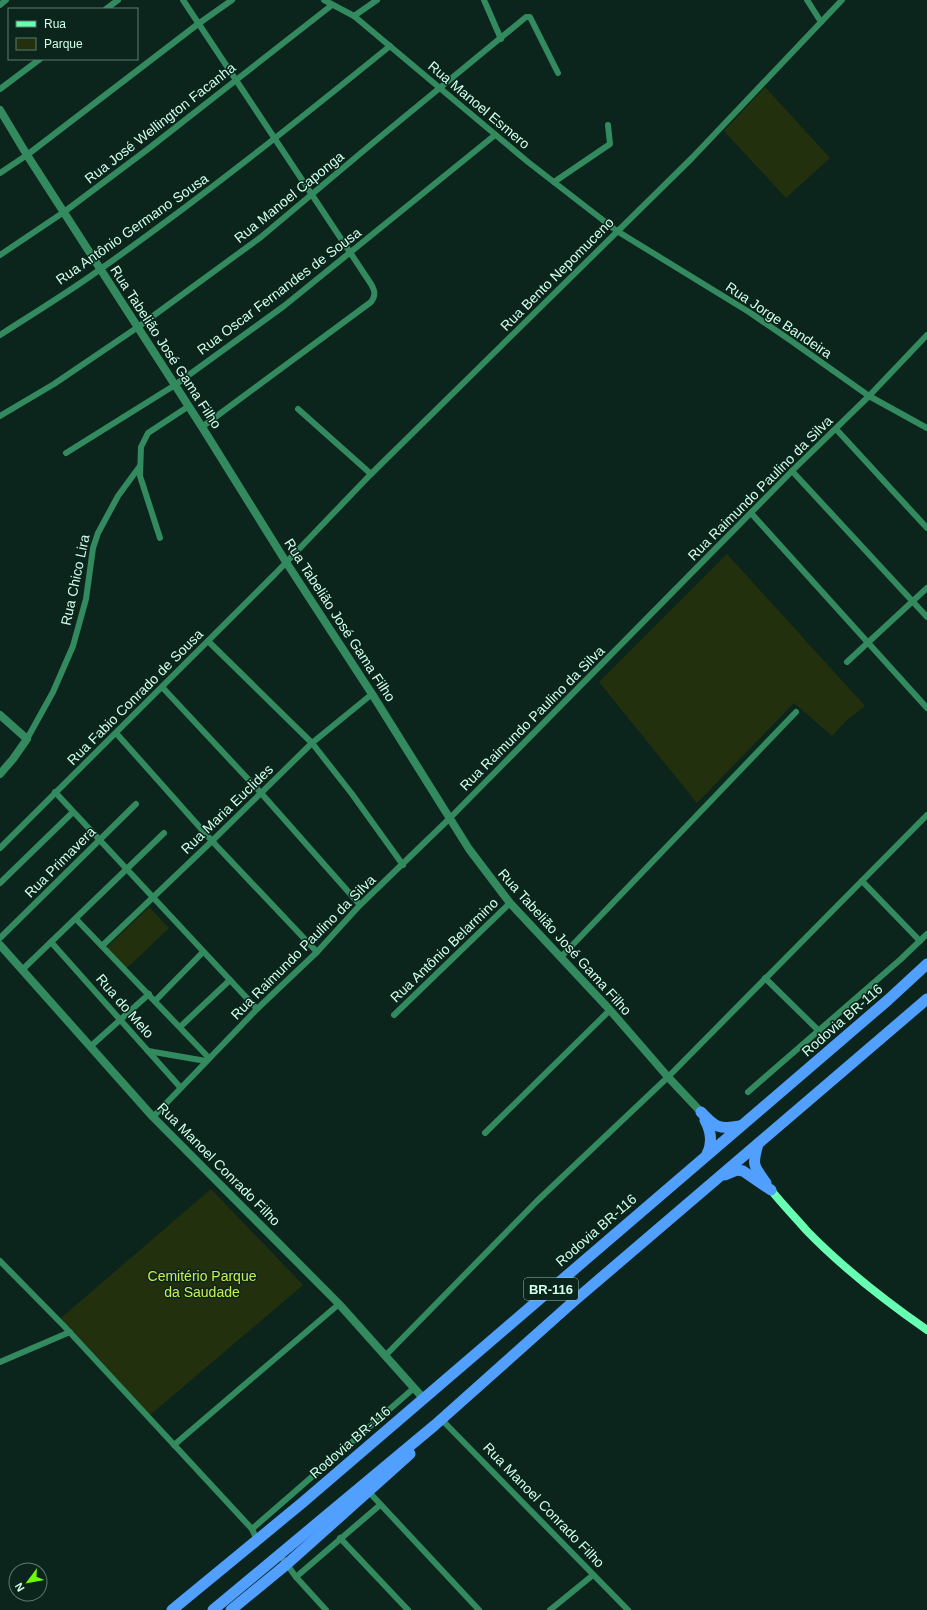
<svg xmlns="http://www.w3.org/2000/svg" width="927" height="1610" font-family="Helvetica,sans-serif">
	<rect width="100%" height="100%" fill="#0c251c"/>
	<!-- green -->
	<g fill="#22300e">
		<polygon points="765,87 830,158 786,198 724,131"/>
		<polygon points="727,554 865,706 847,720 832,736 794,703 697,803 599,682"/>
		<polygon points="149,907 169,928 126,969 106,948"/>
		<polygon points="211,1189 303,1285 150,1415 61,1318"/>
	</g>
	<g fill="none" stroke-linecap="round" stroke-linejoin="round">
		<!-- minor -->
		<g stroke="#328a5e" stroke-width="6">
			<path d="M183,0L371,284C375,291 376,295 371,302L202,427"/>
			<polyline points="324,0 354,16 528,162 617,231 749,312 790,340 869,396 927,428"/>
			<polyline points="484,0 501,39"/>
			<polyline points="807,0 821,22"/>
			<polyline points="0,5 6,0"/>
			<polyline points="106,9 118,0"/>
			<polyline points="354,16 377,0"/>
			<polyline points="0,89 40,59"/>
			<polyline points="0,173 27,155 198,24 232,0"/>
			<polyline points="554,182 610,144 608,125"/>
			<polyline points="0,255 64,212 148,149 332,5"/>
			<path d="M0,335C34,313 69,292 102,268C201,198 295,123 390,46"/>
			<polyline points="298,409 371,474"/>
			<polyline points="0,416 54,384 138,327 261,237 374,142 526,17 530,17 558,73"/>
			<polyline points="836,429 927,528"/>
			<polyline points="66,453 175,385 284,306 495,135"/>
			<polyline points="792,471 927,617"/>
			<polyline points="751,513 927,708"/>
			<polyline points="160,538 140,476 141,447 148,433 189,406"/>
			<polyline points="208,641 312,743 352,794 403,865"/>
			<polyline points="847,662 927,588"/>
			<polyline points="163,688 261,793 360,905"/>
			<polyline points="116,733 212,841 317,952"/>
			<polyline points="27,739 53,692 73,646 86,599 93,548 98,533 118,496 140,466"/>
			<polyline points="55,792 257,1009"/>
			<polyline points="0,848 275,574 371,474 692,158 842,0"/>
			<polyline points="862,881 920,941"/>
			<polyline points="0,883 73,812"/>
			<polyline points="76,919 209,1058"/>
			<polyline points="0,938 136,804"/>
			<polyline points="51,942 180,1087"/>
			<polyline points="102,946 212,841 312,743 372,694"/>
			<polyline points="561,957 796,712"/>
			<polyline points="22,970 164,833"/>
			<polyline points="765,978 819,1031"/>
			<polyline points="155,1001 203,952"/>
			<polyline points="394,1015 510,903"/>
			<polyline points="180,1027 230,980"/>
			<polyline points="91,1046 149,994"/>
			<polyline points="148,1051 206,1061"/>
			<polyline points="748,1092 901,959 927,934"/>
			<polyline points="153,1117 257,1009 317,952 360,905 449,819 792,471 869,396 927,335"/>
			<polyline points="485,1133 610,1010"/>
			<polyline points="0,1261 64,1326 252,1529 257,1540"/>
			<polyline points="385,1356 537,1201 668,1077 927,815"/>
			<polyline points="0,1362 70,1332"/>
			<polyline points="441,1419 628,1610"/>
			<polyline points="174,1445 339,1304"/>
			<polyline points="369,1492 479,1610"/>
			<polyline points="252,1529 414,1388"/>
			<polyline points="340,1538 408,1610"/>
			<polyline points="280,1555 296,1577 326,1610"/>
			<polyline points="296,1577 380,1505"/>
			<polyline points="550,1610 593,1575"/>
		</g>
		<!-- tertiary -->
		<g stroke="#328a5e" stroke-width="8">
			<polyline points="0,110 27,155 202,427 286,562 372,694 469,849 510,903 610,1010 668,1077 701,1112"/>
			<polyline points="0,715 27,739 13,759 0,774"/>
			<polyline points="0,945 153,1117 339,1304 423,1398"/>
		</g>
		<!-- secondary -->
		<path stroke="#67ffb2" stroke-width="8" d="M771,1190C782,1204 795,1217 807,1231C844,1269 884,1300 927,1330"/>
		<!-- trunk -->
		<g stroke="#519fff" stroke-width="11">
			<path d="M701,1112C715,1127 719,1130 740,1126"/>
			<path d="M705,1120C711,1131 713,1142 707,1154"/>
			<path d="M758,1144C752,1165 753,1165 766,1183"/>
			<polyline points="725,1175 737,1170 743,1171 771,1190"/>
			<polyline points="172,1610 302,1503 888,1000 927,964"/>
			<polyline points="213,1610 435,1425 574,1301 927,999"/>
			<polyline points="231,1610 287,1564 410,1454"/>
		</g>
	</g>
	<g text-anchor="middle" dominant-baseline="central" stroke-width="3" stroke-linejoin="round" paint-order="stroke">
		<!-- shield labels -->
		<rect fill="#0c251c" stroke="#95bead" stroke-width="1" x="524" y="1278" width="54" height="22" rx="3"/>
		<g font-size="13" font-weight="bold" fill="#d0ffeb">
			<text x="551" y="1289">BR-116</text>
		</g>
		<!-- street labels -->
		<g font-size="14" fill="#d0ffeb" stroke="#0c251c">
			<text transform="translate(479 105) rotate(40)">Rua Manoel Esmero</text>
			<text transform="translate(160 123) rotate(-38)">Rua José Wellington Facanha</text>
			<text transform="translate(289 197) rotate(-39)">Rua Manoel Caponga</text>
			<text transform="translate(132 229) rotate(-35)">Rua Antônio Germano Sousa</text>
			<text transform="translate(557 274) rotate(-45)">Rua Bento Nepomuceno</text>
			<text transform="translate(279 291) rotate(-37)">Rua Oscar Fernandes de Sousa</text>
			<text transform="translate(779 320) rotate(34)">Rua Jorge Bandeira</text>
			<text transform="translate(166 347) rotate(57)">Rua Tabelião José Gama Filho</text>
			<text transform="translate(760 488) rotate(-45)">Rua Raimundo Paulino da Silva</text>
			<text transform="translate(75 580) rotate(-78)">Rua Chico Lira</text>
			<text transform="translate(340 620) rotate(57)">Rua Tabelião José Gama Filho</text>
			<text transform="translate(135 697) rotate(-45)">Rua Fabio Conrado de Sousa</text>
			<text transform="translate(532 718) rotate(-45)">Rua Raimundo Paulino da Silva</text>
			<text transform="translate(227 809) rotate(-44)">Rua Maria Euclides</text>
			<text transform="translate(60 862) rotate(-45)">Rua Primavera</text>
			<text transform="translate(565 942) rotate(48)">Rua Tabelião José Gama Filho</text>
			<text transform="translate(303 947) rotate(-45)">Rua Raimundo Paulino da Silva</text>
			<text transform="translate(444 950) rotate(-44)">Rua Antônio Belarmino</text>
			<text transform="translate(125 1006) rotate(49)">Rua do Melo</text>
			<text transform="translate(842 1020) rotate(-41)">Rodovia BR-116</text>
			<text transform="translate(219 1164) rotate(45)">Rua Manoel Conrado Filho</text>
			<text transform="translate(596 1230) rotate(-41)">Rodovia BR-116</text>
			<text transform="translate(350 1442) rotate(-41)">Rodovia BR-116</text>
			<text transform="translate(544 1505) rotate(46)">Rua Manoel Conrado Filho</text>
		</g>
		<!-- park labels -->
		<g font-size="14" fill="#cbec4f" stroke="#0c251c">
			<text x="202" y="1276">Cemitério Parque<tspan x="202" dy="16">da Saudade</tspan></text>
		</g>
	</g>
	<!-- legend -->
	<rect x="8" y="8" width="130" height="52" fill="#0c251c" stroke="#5a7c6f"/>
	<rect x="16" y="21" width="20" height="6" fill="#67ffb2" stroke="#5a7c6f"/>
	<text x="44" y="28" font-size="12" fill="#d0ffeb">Rua</text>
	<rect x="16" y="38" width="20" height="12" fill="#22300e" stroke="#5a7c6f"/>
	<text x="44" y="48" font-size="12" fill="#d0ffeb">Parque</text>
	<!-- north arrow -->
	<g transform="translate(28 1582) rotate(238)"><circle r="19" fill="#0c251c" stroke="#5a7c6f"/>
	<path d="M0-3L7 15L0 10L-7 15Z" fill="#6dfb00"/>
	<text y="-6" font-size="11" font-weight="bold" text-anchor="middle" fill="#d0ffeb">N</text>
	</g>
</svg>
